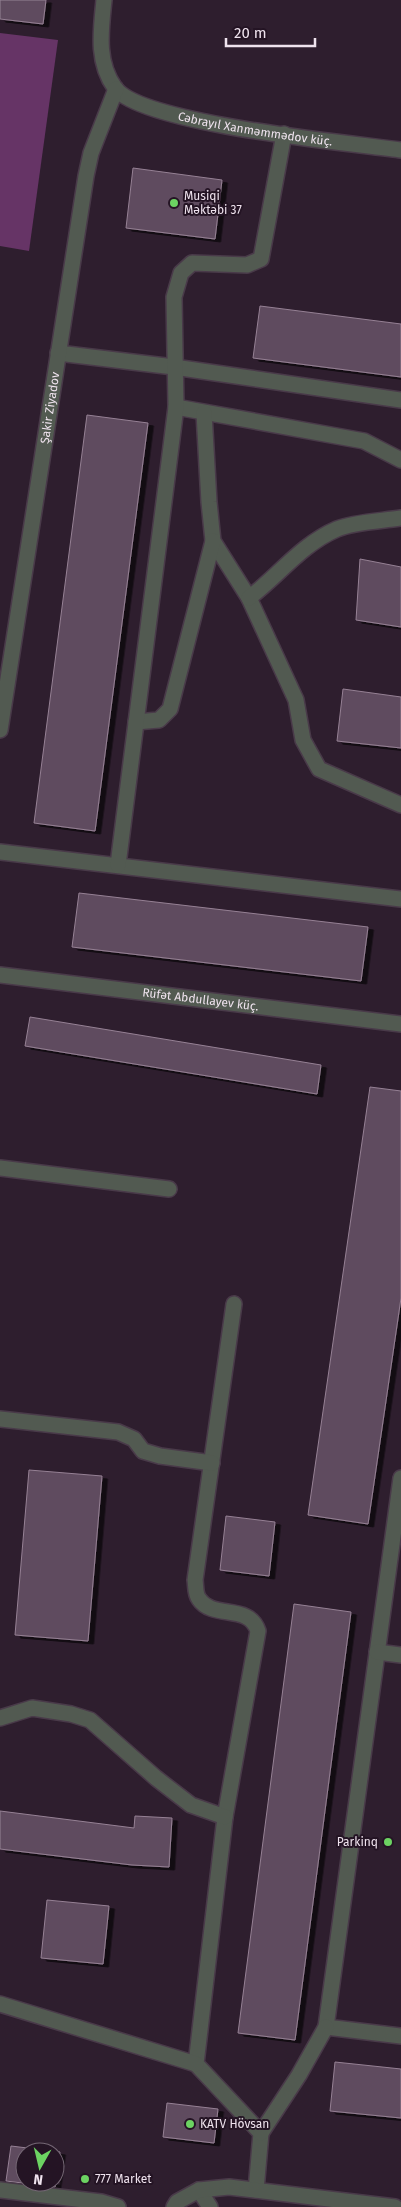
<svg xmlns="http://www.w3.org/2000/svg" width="401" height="2207" font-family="'Fira Sans',sans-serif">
	<defs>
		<filter id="shadow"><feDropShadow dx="5.5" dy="3" stdDeviation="0" flood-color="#0009"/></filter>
	</defs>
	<rect width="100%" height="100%" fill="#2e1e2e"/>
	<!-- green -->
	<polygon fill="#663466" points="0,33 58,40 29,251 0,246"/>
	<!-- building -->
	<g fill="#5f4c5e" stroke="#968195" fill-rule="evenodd" filter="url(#shadow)">
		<polygon points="0,0 46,0 43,24 0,19"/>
		<polygon points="133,168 222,180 215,239 126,228"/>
		<polygon points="260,306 401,324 401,377 253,358"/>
		<polygon points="87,415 148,423 95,831 34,823"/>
		<polygon points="360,559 401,567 401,627 356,620"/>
		<polygon points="343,689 401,697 401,748 337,741"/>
		<polygon points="79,893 368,927 361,981 72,947"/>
		<polygon points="30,1017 321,1065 317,1094 25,1046"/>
		<polygon points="370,1087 401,1091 401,1298 368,1524 308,1515"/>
		<polygon points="29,1470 102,1476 88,1641 15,1635"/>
		<polygon points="226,1516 275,1522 269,1576 220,1570"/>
		<polygon points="294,1604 351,1612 295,2040 238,2033"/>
		<polygon points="0,1811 134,1828 135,1816 172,1818 169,1867 132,1865 0,1849"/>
		<polygon points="47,1900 109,1906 103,1964 41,1958"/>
		<polygon points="335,2062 401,2069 401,2118 330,2111"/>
		<polygon points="167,2103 218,2109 214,2143 163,2137"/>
		<path d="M11,2146L60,2152L55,2187L6,2181ZM25,2152H55V2182H25Z"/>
	</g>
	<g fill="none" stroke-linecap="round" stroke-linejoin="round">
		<!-- minor casing -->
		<g stroke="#493a49" stroke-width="18">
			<g id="minor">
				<path id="s1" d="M104,0C101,30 96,62 115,88C142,124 349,143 401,150"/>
				<polyline points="58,353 174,367 401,400"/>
				<polyline points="176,407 364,441 401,460"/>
				<polyline points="204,413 209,502 213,541 249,598 296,700 303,740 319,769 401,805"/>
				<path d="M249,598C279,575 302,544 337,529C354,522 382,521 401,518"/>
				<polyline points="136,722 159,720 170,709 213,541"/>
				<path id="s2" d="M0,730L86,176L91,153L116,89"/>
				<polyline points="0,852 401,899"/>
				<polyline points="118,865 176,407 174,297 181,273 192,263 247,265 261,259 284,134"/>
				<path id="s3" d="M0,975L401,1024"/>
				<polyline points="0,1168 169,1189"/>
				<path d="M234,1304L195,1580C196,1586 195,1594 199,1599C213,1620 249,1603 258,1631L225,1817L196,2064L261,2133L256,2190"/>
				<polyline points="0,1419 118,1432 134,1439 143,1451 160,1456 212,1463"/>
				<polyline points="401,1478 326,2027 401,2036"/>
				<polyline points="377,1652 401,1655"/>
				<polyline points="0,1718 32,1708 71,1714 90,1720 156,1778 191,1805 225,1817"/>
				<polyline points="0,2004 196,2064"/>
				<polyline points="261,2133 299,2075 326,2027"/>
				<polyline points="0,2190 101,2202 118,2207"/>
				<polyline points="199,2190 210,2207"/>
				<polyline points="174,2207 177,2202 199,2190 229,2187 395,2207"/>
			</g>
		</g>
		<!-- minor -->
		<use href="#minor" stroke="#525a51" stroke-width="15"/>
	</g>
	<!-- markers -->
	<g fill="#6cd362" stroke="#241424" stroke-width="2">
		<circle cx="174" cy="203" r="5"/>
		<circle cx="388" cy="1842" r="5"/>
		<circle cx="190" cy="2124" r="5"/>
		<circle cx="85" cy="2179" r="5"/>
	</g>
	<g text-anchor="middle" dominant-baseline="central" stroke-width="4" stroke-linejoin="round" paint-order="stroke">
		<!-- street labels -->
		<g font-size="12" fill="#efe3ee" stroke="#241424">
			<text stroke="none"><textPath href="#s1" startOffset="239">Cəbrayıl Xanməmmədov küç.</textPath></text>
			<text stroke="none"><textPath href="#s2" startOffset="326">Şakir Ziyadov</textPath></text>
			<text stroke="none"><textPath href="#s3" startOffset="202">Rüfət Abdullayev küç.</textPath></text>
		</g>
		<!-- poi labels -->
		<g font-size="12" fill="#efe3ee" stroke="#241424" text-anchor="start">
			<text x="184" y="196">Musiqi<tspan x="184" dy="14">Məktəbi 37</tspan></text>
			<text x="378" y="1842" text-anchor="end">Parkinq</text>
			<text x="200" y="2124">KATV Hövsan</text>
			<text x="95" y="2179">777 Market</text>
		</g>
	</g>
	<!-- north arrow -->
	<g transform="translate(40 2167) rotate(188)"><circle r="24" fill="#241424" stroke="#756775"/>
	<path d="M0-4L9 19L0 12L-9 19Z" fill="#6cd362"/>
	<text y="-8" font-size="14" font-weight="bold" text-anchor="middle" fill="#efe3ee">N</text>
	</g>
	<!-- scale -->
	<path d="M226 38v8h89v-8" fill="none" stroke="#efe3ee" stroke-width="2.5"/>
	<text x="234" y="38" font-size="15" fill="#efe3ee" stroke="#241424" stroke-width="4" paint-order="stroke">20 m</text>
</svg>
